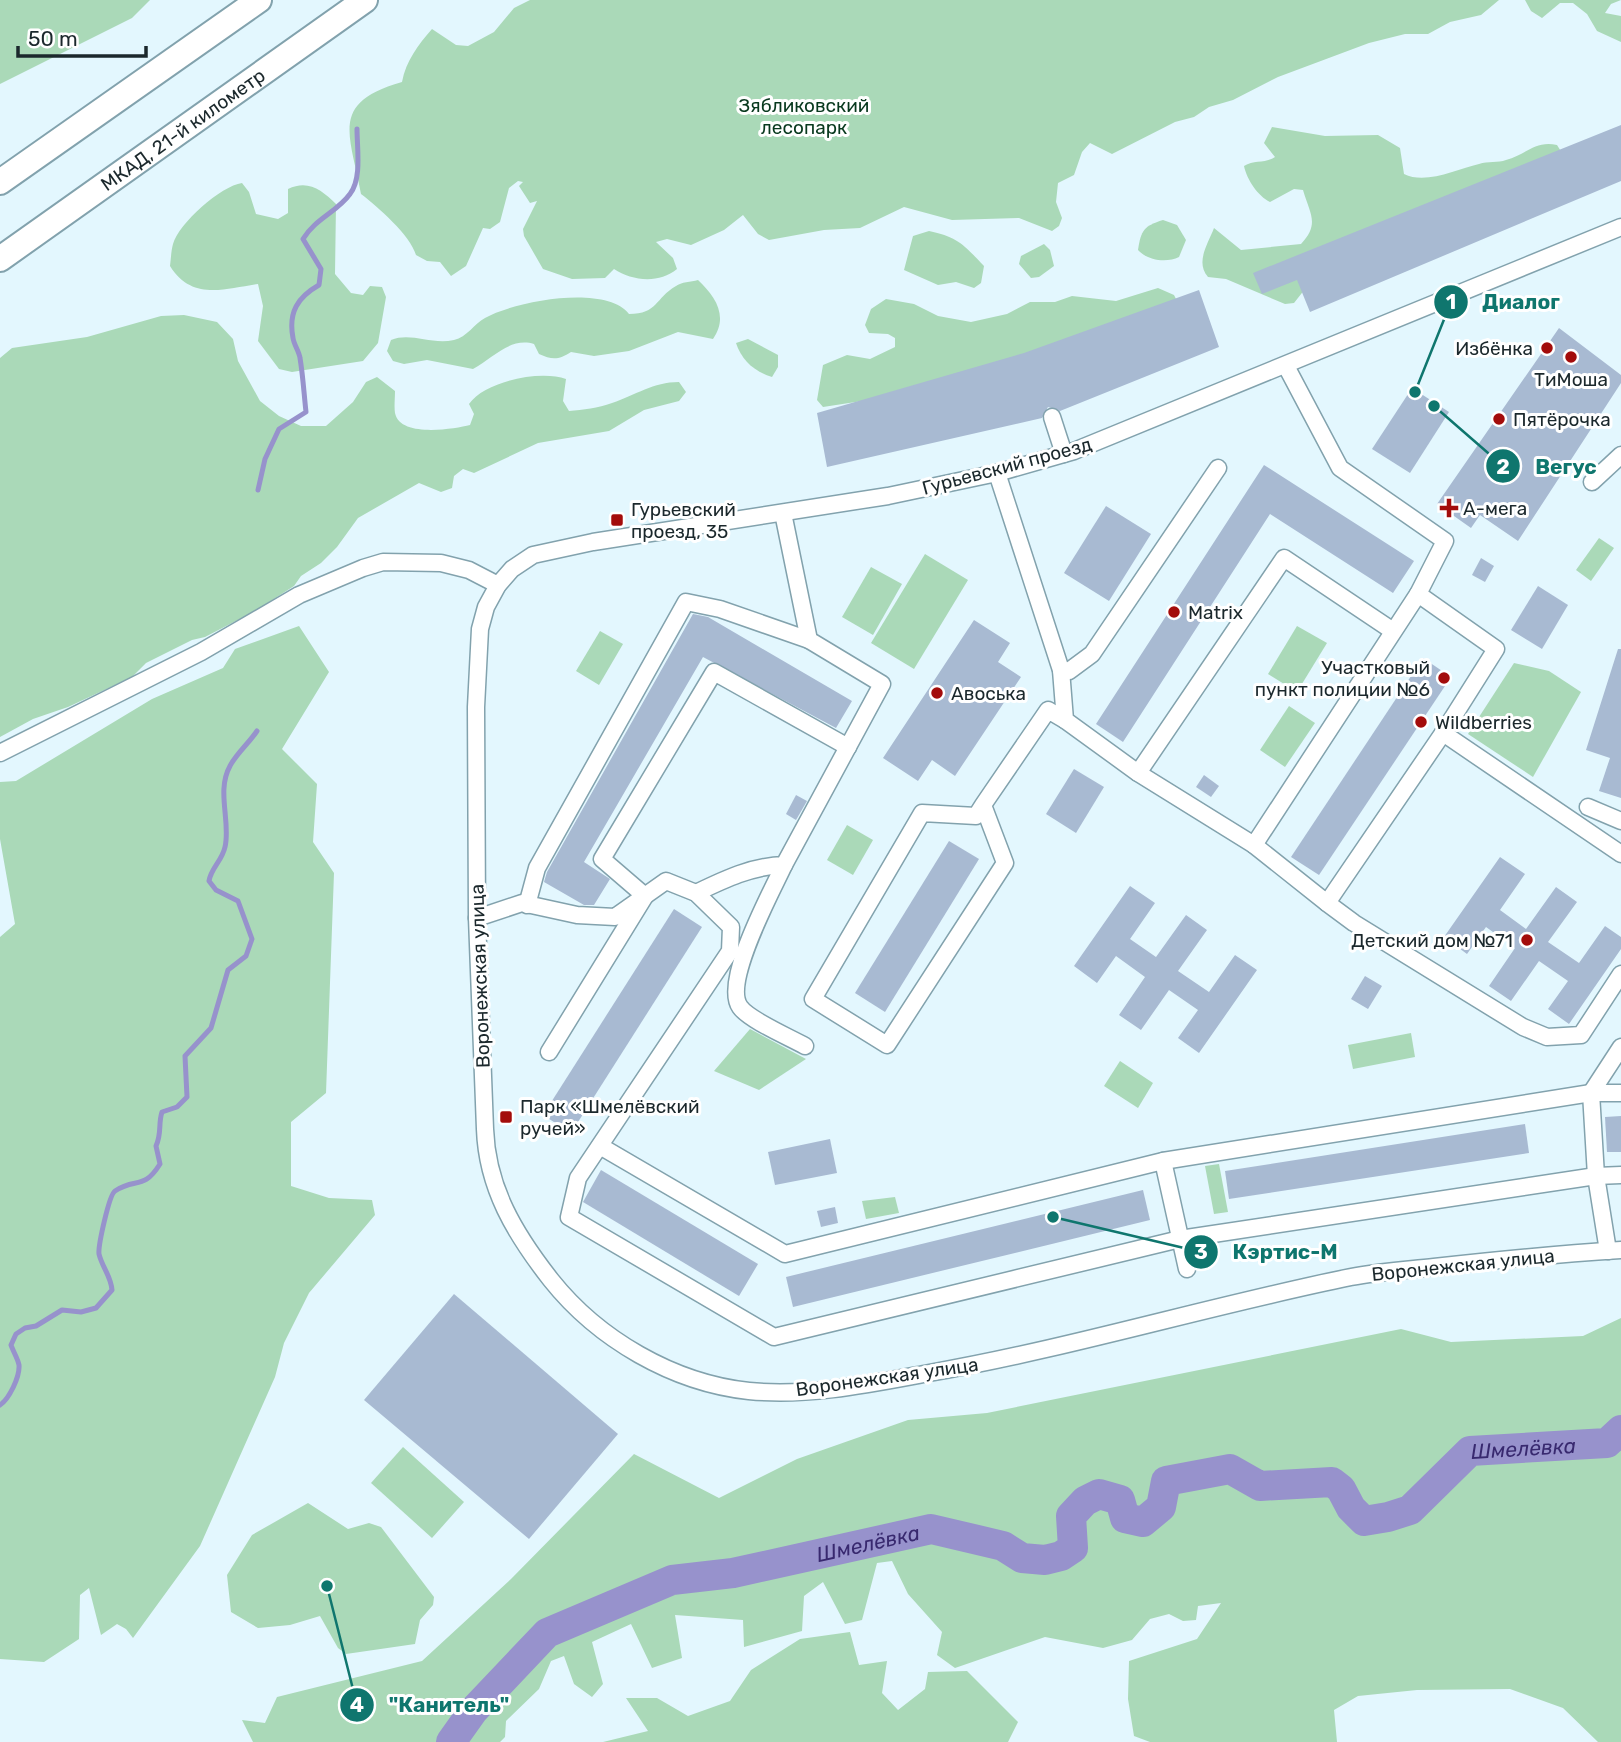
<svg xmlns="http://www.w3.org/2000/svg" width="1621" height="1742" font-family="Rubik,sans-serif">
	<rect width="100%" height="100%" fill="#e3f7fe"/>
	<!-- green -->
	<g fill="#aad9b8">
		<polygon points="0,0 150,0 132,18 0,84"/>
		<path d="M530,0H1499L1481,15L1450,22L1428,34H1405L1369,43L1278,77L1233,100L1209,107L1194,117L1175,122L1112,154L1090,143L1082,152L1074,175L1058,183L1056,202L1062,218L1059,226L1052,231L1019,218L952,220L904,207L860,228L824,230L769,240L758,234L743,215L724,230L691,245L667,239L656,242L673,258L677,269C659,284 632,281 614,269L605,278L572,279L543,269L524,236L523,229L537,201L530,203L519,186L523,182L518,181L509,188L500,222L490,229L483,228L466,266L451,276L440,262L427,261L416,255C410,235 378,207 361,194C350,133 329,103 402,82C406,61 418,45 432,29L456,45L468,46L494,32L514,8Z"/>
		<polygon points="1525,0 1621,0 1611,4 1605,13 1621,16 1621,42 1597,31 1587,14 1573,3 1560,3 1542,18 1531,11"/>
		<path d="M1272,127L1325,136L1378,135L1400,148L1404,174C1426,185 1457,169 1479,164C1488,161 1498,163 1506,160C1526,155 1535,140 1557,145L1562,153L1305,289L1294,303L1285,304L1226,279L1208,277C1195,262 1208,244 1214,228L1241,250L1301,244C1320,224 1310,214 1303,190L1294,189L1270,202C1258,196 1247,180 1244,166C1254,159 1264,164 1275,157L1264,143Z"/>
		<path d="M242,183L249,192L256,214L278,219L288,213V189C308,179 322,190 336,204L335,274L351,293L363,295L370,286L382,287L386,297L378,343L363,361L292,372L279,369L258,341L263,306L258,284C224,289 192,301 170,266C171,259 171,251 173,244C179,223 221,186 242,183Z"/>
		<path d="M1163,220L1177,225L1186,240L1179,257C1167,263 1148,261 1138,250C1141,230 1144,226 1163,220Z"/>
		<path d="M929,231C958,237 964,245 984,266L981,283L974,288L956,282L938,285L904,270L913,236Z"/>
		<polygon points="1044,244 1050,250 1054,266 1039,277 1031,278 1019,264 1021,256"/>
		<path d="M698,280C715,296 729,316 713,339L678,332L629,351L594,356L571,352C559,360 552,360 539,354L534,344C510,337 493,358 473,369L427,360L404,364L393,361L387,351L391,340C411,332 431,345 454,340C467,337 474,324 485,318C515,301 606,284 629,314C658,314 655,298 676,286C681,282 691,282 698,280Z"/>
		<polygon points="1158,288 1174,295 1178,303 1168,327 875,399 823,407 817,400 823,365 847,355 870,359 895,347 895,338 888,334 869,333 865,325 871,309 886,299 914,304 938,316 971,322 1007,314 1030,302 1055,302 1072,296 1116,301"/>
		<path d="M184,315L217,322L233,339L238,361L260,401L279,416L301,426H326L353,402L366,382L377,377L395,391C395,398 394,407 395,413C400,438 454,429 470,425L474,414L469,404C485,381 540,370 566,379L563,401L569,411C583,410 598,408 612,403C636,395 653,382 679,382L686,392L679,401L644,410L609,431L538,443L474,473L463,469L454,476L452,488L441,492L419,483L358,518L337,547L321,563L301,576L294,586L255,611L205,637L192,640L146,663L132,677L68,707L33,719L0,737V358L12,348L87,337L161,316Z"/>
		<path d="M748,339L778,355V367L772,377C754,371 742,361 736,343Z"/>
		<polygon points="1599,538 1614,548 1591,581 1576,570"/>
		<polygon points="925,554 968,580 914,669 871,643"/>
		<polygon points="871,567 902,584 873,635 842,617"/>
		<polygon points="299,626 329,672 282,749 317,784 313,842 334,873 326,1093 291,1122 291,1186 329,1198 372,1200 375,1215 309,1293 284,1343 275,1377 200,1546 133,1638 126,1629 117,1624 101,1635 89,1588 80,1595 79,1639 44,1662 0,1659 0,937 15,924 0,839 0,782 16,781 152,699 223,668 235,649"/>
		<polygon points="1297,626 1327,643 1297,692 1268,674"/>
		<polygon points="600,631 623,644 599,685 576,671"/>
		<polygon points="1514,663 1549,671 1581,692 1533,777 1468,734"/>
		<polygon points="1289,706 1315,723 1285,767 1260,750"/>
		<polygon points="847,825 873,840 853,875 827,860"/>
		<polygon points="750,1029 806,1059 759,1090 714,1071"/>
		<polygon points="1411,1033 1415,1057 1353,1069 1348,1045"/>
		<polygon points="1120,1061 1153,1083 1138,1108 1104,1086"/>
		<polygon points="1219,1164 1228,1212 1214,1214 1205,1166"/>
		<polygon points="895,1197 899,1213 866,1219 862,1201"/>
		<polygon points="1621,1318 1621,1742 1598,1742 1563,1708 1510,1689 1417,1690 1358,1696 1334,1710 1337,1742 1150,1742 1134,1736 1128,1699 1129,1661 1197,1639 1221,1603 1198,1606 1196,1620 1183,1621 1169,1614 1150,1619 1132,1640 1103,1648 1045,1637 955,1668 937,1655 942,1632 908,1594 892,1561 877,1563 862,1620 845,1624 823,1582 804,1596 802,1631 744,1647 743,1620 675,1615 682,1658 652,1668 631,1624 592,1642 603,1684 592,1697 574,1684 564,1656 551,1661 539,1689 506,1721 505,1737 500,1742 253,1742 242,1720 265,1723 277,1697 422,1661 511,1579 634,1454 719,1498 797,1459 908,1420 987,1413 1401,1329 1451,1342 1583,1336"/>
		<polygon points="403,1447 464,1502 432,1538 371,1483"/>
		<polygon points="308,1503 348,1529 369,1523 381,1527 434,1597 433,1605 420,1620 415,1644 346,1654 338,1648 320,1616 290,1625 258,1628 231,1612 227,1575 252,1535"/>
		<polygon points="850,1632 859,1665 887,1661 882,1693 898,1710 925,1689 928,1672 967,1671 1018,1722 1008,1742 603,1742 648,1731 626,1698 657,1698 688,1716 730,1701 751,1670 800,1639"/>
	</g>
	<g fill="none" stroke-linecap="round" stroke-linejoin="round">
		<!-- stream -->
		<g stroke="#9792cc" stroke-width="5">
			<path d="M258,490L265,459L279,429L306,412C304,394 303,376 300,358C299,351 294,345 293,338C288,312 298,297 319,285L321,269L303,239C315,219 337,212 350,194C362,179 357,148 357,129"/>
			<path d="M0,1405C9,1399 20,1377 19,1365C18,1359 13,1351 11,1345L16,1334L25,1328L36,1326L62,1310L81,1312L96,1308L112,1290C111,1276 102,1267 99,1254C98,1246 109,1195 115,1191C136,1177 143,1191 160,1164L156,1146C162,1133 158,1124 162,1112L177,1107L187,1097L185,1056L211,1028L228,970L246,956L252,939L238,901L216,890L209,881C211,868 222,861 225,847C231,822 216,791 230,766C236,754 249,743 257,731"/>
		</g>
		<!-- river -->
		<path stroke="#9792cc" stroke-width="30" id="s1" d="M451,1742L473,1711L547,1633L672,1580L733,1573L931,1529L1003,1546L1022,1558L1045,1560L1061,1556L1073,1548L1071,1516L1085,1501L1099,1494L1120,1500L1125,1518L1143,1522L1161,1507L1166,1481L1230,1469L1260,1486L1332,1482L1341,1489L1351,1508L1364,1521L1388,1517L1410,1510L1470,1451L1607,1443L1621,1430"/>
	</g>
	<!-- building -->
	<g fill="#a8bad2">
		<polygon points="1621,125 1621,181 1310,312 1297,280 1262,294 1253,273"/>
		<polygon points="1199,290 1219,347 1060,411 1048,407 1042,418 827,467 817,413 1024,353"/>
		<polygon points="1559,328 1621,375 1621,383 1518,541 1480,515 1471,528 1437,504"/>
		<polygon points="1412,388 1449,412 1410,473 1372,449"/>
		<polygon points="1264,465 1414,561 1393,593 1270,514 1123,742 1096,724"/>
		<polygon points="1106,506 1151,534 1109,601 1064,573"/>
		<polygon points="1481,558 1494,566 1485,582 1472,575"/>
		<polygon points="1538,586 1568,605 1542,649 1511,630"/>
		<polygon points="693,614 708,617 852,701 836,728 703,657 584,862 610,879 594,905 584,905 544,882 547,872"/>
		<polygon points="974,620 1010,643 998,662 1021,677 955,776 932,760 918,781 883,758"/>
		<polygon points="1618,649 1621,649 1621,798 1599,791 1610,758 1586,750"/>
		<polygon points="1423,658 1451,677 1319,875 1291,857"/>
		<polygon points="1074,769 1104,787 1076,833 1046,814"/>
		<polygon points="1204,775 1219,786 1211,797 1196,787"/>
		<polygon points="796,795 807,801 796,820 786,814"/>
		<polygon points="949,841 979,859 885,1012 855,993"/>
		<polygon points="1500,857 1525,874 1500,910 1526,929 1556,887 1577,902 1548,942 1579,963 1605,926 1621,937 1621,949 1569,1024 1548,1009 1568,981 1539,961 1511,1001 1489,986 1515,948 1486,927 1467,954 1444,937"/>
		<polygon points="1130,886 1155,903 1130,939 1156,957 1186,915 1207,930 1178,971 1209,992 1235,955 1257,970 1199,1053 1178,1038 1198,1010 1169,990 1141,1030 1119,1015 1145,977 1116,956 1097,983 1074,966"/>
		<polygon points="674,909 702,927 571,1133 543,1115"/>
		<polygon points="1365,976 1382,986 1368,1009 1351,999"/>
		<polygon points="1621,1116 1621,1152 1607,1152 1605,1117"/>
		<polygon points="1525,1124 1529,1153 1229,1199 1225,1171"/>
		<polygon points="830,1139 837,1173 775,1185 768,1152"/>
		<polygon points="601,1170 758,1264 739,1296 583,1202"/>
		<polygon points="1143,1190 1150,1220 793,1307 786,1277"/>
		<polygon points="835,1207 838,1223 821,1227 817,1211"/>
		<polygon points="454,1294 618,1434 529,1539 364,1400"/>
	</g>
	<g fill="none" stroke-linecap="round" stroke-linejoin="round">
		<!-- minor casing -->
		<g stroke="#82a2ad" stroke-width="19">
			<g id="minor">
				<path d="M1621,227L1074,451L997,473L888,496L593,542L533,555L512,569L498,585L486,607L480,629L476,707L477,918L485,1129C487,1188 515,1234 551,1280C598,1339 673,1383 749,1391C808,1397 870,1384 929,1373C1071,1348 1209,1306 1351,1277C1378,1272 1407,1270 1434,1267C1497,1260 1558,1254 1621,1250"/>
				<polyline points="1286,366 1340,468 1445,541 1418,594 1496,649 1443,733 1621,854"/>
				<polyline points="1052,417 1064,454"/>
				<polyline points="997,473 1061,670 1065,720 1138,773 1254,845 1418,594"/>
				<polyline points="1592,482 1621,455"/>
				<polyline points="1061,670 1069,671 1092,654 1218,468"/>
				<polyline points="0,753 201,652 299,595 363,568 383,562 441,563 469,570 498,585"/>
				<polyline points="1138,773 1284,558 1393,631"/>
				<polyline points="983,805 1005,863 887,1045 813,999 922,813 976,816 983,805 1048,710 1065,720"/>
				<polyline points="1588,807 1621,821"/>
				<polyline points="1254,845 1327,903 1443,733"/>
				<path d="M784,865C772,891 722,982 740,1007C749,1020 789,1037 805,1046"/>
				<path d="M696,893C725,879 752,866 784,865L882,684L809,640L783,513"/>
				<polyline points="1327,903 1354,923 1523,1027 1547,1037 1581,1035 1621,974"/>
				<polyline points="527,905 537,868 686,602 720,609 809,640"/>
				<polyline points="477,918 522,903 577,915 615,917 666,881 696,893 731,927 730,951 578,1178 569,1217 774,1337 1180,1239 1596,1176 1621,1175"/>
				<polyline points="549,1052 645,896 602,859 714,672 848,747"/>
				<polyline points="600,1146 785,1254 1163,1161 1591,1093 1621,1093"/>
				<polyline points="1163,1161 1187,1269"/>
				<polyline points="1608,1251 1596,1176 1591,1093 1621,1047"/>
			</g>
		</g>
		<!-- highway casing -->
		<g stroke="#82a2ad" stroke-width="28">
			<g id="highway">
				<polyline points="0,182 259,0"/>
				<path id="s2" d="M0,259L365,0"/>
			</g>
		</g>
		<!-- minor -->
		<use href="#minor" stroke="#fff" stroke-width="16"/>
		<!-- highway -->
		<use href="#highway" stroke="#fff" stroke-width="24"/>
	</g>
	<!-- markers -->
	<g fill="#a30c0b" stroke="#fff" stroke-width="2.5">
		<circle cx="1547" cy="348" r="7"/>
		<circle cx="1571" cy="357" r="7"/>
		<circle cx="1499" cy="419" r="7"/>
		<path d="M1445.5 497.5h7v7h7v7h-7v7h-7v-7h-7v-7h7z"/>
		<rect x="610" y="513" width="14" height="14" rx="3.5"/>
		<circle cx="1174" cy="612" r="7"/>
		<circle cx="1444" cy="678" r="7"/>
		<circle cx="937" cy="693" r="7"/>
		<circle cx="1421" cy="722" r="7"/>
		<circle cx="1527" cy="940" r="7"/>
		<rect x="499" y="1110" width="14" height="14" rx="3.5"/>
	</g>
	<g text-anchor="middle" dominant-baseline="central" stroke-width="6" stroke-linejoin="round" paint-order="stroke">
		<!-- park labels -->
		<g font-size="19" fill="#08391e" stroke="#fff">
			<text x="804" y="105">Зябликовский<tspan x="804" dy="22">лесопарк</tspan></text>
		</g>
		<!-- street labels -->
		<g font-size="19" fill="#1b282c" stroke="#fff">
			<text stroke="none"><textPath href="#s2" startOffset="224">МКАД, 21-й километр</textPath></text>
			<text transform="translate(1007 466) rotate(-15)">Гурьевский проезд</text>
			<text transform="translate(480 976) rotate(-92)">Воронежская улица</text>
			<text transform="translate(1463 1265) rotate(-6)">Воронежская улица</text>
			<text transform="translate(887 1377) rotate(-8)">Воронежская улица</text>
		</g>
		<!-- poi labels -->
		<g font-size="19" fill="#1b282c" stroke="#fff" text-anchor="start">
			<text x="1533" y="348" text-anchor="end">Избёнка</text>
			<text x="1571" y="379" text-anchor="middle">ТиМоша</text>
			<text x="1513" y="419">Пятёрочка</text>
			<text x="1463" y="508">А-мега</text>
			<text x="631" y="509">Гурьевский<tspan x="631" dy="22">проезд, 35</tspan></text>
			<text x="1188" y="612">Matrix</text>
			<text x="1430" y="667" text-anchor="end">Участковый<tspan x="1430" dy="22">пункт полиции №6</tspan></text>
			<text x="951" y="693">Авоська</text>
			<text x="1435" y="722">Wildberries</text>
			<text x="1513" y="940" text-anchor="end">Детский дом №71</text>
			<text x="520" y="1106">Парк «Шмелёвский<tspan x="520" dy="22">ручей»</tspan></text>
		</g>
		<!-- water labels -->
		<g font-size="21" font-style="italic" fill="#38296f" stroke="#fff">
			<text stroke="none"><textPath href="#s1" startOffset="1281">Шмелёвка</textPath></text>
			<text stroke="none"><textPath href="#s1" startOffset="481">Шмелёвка</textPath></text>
		</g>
	</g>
	<!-- callouts -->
	<path fill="none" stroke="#0f766e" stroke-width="2.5" d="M1415 392L1451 302M1434 406L1503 466M1053 1217L1201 1252M327 1586L357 1705"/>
	<g fill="#0f766e" stroke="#fff" stroke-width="2.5">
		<circle cx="1415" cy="392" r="7"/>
		<circle cx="1434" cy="406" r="7"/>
		<circle cx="1053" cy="1217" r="7"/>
		<circle cx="327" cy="1586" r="7"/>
		<circle cx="1451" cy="302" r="18"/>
		<circle cx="1503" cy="466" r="18"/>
		<circle cx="1201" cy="1252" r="18"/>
		<circle cx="357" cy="1705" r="18"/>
	</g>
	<g font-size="21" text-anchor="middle" font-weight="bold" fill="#fff">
		<text x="1451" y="309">1</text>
		<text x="1503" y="474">2</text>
		<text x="1201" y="1259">3</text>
		<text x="357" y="1712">4</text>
	</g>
	<g font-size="21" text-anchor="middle" font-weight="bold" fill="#0f766e" stroke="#fff" stroke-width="6" stroke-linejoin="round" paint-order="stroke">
		<text x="1521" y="309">Диалог</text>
		<text x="1566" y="474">Вегус</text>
		<text x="1285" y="1259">Кэртис-М</text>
		<text x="449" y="1712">"Канитель"</text>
	</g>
	<!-- scale -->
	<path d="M18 46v10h128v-10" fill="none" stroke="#1b282c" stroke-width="3.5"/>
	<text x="28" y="46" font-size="21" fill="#1b282c" stroke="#ffffff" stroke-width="5" paint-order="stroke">50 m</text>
</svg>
